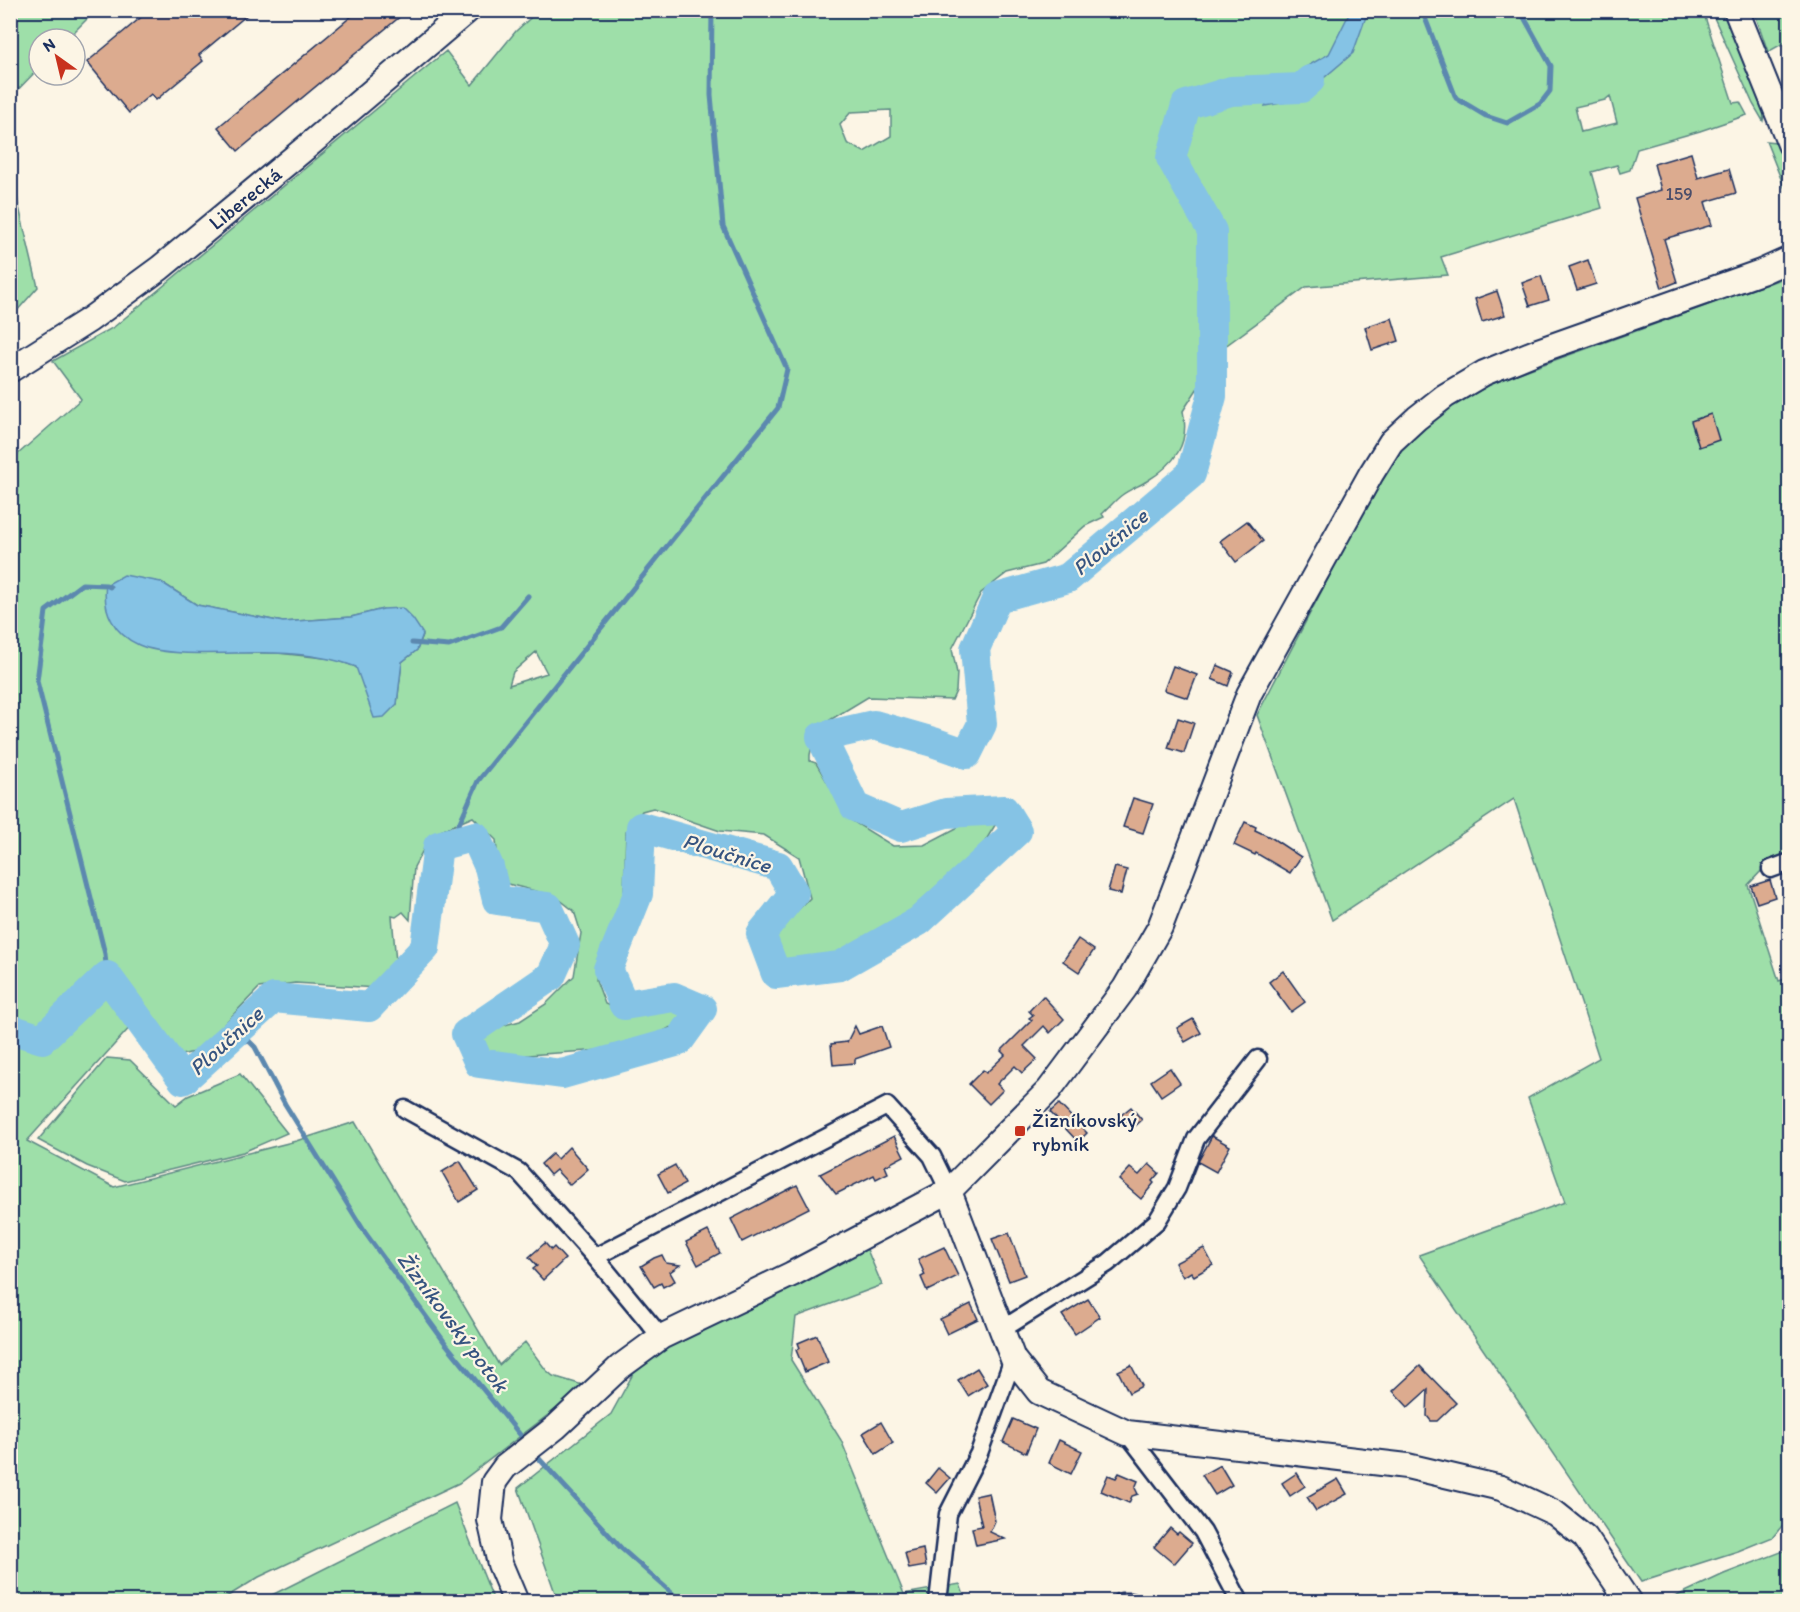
<svg xmlns="http://www.w3.org/2000/svg" width="1800" height="1612" font-family="Itim,sans-serif">
	<rect width="100%" height="100%" fill="#fcf5e5"/>
	<filter id="ink" filterUnits="userSpaceOnUse"><feTurbulence type="fractalNoise" baseFrequency=".0167" numOctaves="2"/><feDisplacementMap in="SourceGraphic" scale="12" xChannelSelector="R" yChannelSelector="G"/><feConvolveMatrix kernelMatrix="1 2 1 2 8 2 1 2 1" color-interpolation-filters="sRGB"/></filter>
	<g filter="url(#ink)">
		<!-- green -->
		<g fill="#9edfa9" stroke="#5c8784" stroke-width="1.5" fill-rule="evenodd">
			<polygon points="11,10 95,11 67,39 39,39 39,68 11,97"/>
			<path d="M538,11H1703L1733,103L1740,102L1747,115L1700,131L1637,149L1630,170L1620,173L1617,165L1592,172L1602,208L1441,257L1448,275L1306,287L1224,347L1183,411C1190,444 1175,464 1147,481C1139,486 1130,489 1122,495C1115,500 1109,508 1102,514L1104,517L1085,526L1043,564L1007,573L981,593L952,649L957,673L956,691L952,700L868,697L815,729L810,755V761L816,763L849,819L893,846L924,845L964,824L997,822L978,853L866,948L774,963L769,956L778,930L810,898L799,857L764,835L720,831L653,808L642,811L626,831L623,919L597,965L596,980L605,1004L627,1013L683,1008L684,1020L632,1048L498,1057L475,1042V1033L520,1021L546,1004L574,976L581,933L574,911L555,896L500,882L496,840L473,817L431,835L414,867L410,920L403,912L396,917L392,916L396,962L377,988L295,983L259,988L198,1051L177,1056L143,1024L142,1014L27,1141L114,1187L296,1141L355,1122L499,1365L525,1342L546,1370L553,1376L586,1386L459,1483L259,1577L220,1601H11L10,461L81,399L53,361L114,327L446,51L472,85L516,31ZM1610,96L1617,123L1581,132L1575,107L1605,100ZM891,110V136L864,152L847,143L840,125L851,112ZM161,582L197,605L283,622L351,617L383,609L423,635L417,650L402,662L397,704L356,667L334,659L277,653L185,652L158,650L138,644ZM536,652L547,673L509,685L513,672Z"/>
			<polygon points="1711,11 1726,11 1765,111 1763,121 1753,104"/>
			<polygon points="1754,11 1789,11 1789,40 1768,52"/>
			<polygon points="1766,141 1776,142 1779,145 1789,170 1789,199"/>
			<polygon points="11,148 18,203 38,287 16,312 10,310"/>
			<polygon points="1789,276 1789,858 1765,867 1748,885 1779,981 1790,977 1790,1516 1773,1537 1738,1551 1641,1582 1419,1255 1565,1202 1528,1098 1599,1058 1514,799 1332,920 1257,715 1390,460 1442,411 1497,381"/>
			<polygon points="107,1058 130,1060 176,1105 188,1096 240,1074 287,1133 243,1152 125,1181 87,1166 38,1140"/>
			<polygon points="863,1240 882,1285 796,1317 791,1360 841,1440 904,1594 960,1584 966,1601 558,1601 518,1488 611,1414 644,1354"/>
			<polygon points="455,1503 494,1601 260,1601"/>
			<polygon points="1789,1549 1789,1601 1666,1601 1724,1574"/>
		</g>
		<!-- water -->
		<g fill="#85c3e5" stroke="#5b88af" stroke-width="1.5">
			<polygon points="1351,10 1368,11 1353,53 1298,100 1265,106 1274,85 1296,78 1302,69 1329,54"/>
			<path d="M124,575L161,582L197,605L283,622L351,617L383,609L402,608L413,619L423,634L417,650L402,662L397,704L384,717L374,718L356,667C331,657 303,654 275,653C238,651 171,659 139,645C114,634 102,611 106,585Z"/>
		</g>
		<g fill="none" stroke-linecap="round" stroke-linejoin="round">
			<!-- stream -->
			<g stroke="#5b88af" stroke-width="5">
				<polyline points="1422,10 1456,98 1486,116 1507,123 1540,104 1550,91 1551,66 1520,10"/>
				<polyline points="412,643 449,646 501,627 528,596"/>
				<polyline points="451,842 478,781 778,408 787,369 723,226 711,95 712,10"/>
				<polyline points="107,976 105,954 37,681 46,611 82,584 106,585 110,587"/>
				<polyline points="239,1031 255,1047 285,1104 366,1234 446,1344 526,1442"/>
				<polyline points="533,1452 622,1549 682,1602"/>
			</g>
			<!-- river -->
			<polyline stroke="#85c3e5" stroke-width="30" points="10,1029 42,1039 107,976 183,1080 274,998 369,1007 425,948 438,846 475,836 489,867 497,900 548,907 565,945 551,976 466,1034 479,1063 562,1074 679,1041 702,1009 674,997 624,1005 608,969 638,894 641,827 778,866 794,893 761,934 776,974 840,966 919,921 1017,831 1004,810 946,813 901,827 855,807 821,737 874,725 933,742 967,754 982,724 975,649 997,598 1068,578 1191,474 1212,396 1212,231 1171,158 1186,105 1231,91 1301,88 1310,80"/>
		</g>
		<!-- building -->
		<g fill="#dcab8f" stroke="#1b2f5e" stroke-width="1.5">
			<polygon points="150,10 253,10 199,55 203,61 156,100 151,94 129,113 87,62"/>
			<polygon points="359,10 408,10 238,151 218,127"/>
			<polygon points="1691,153 1698,178 1729,169 1736,193 1705,202 1712,225 1664,239 1677,282 1662,288 1635,198 1661,190 1654,164"/>
			<polygon points="1588,260 1596,284 1577,290 1569,267"/>
			<polygon points="1541,276 1549,300 1530,306 1522,283"/>
			<polygon points="1497,291 1505,315 1482,322 1475,299"/>
			<polygon points="1392,318 1399,341 1372,350 1365,327"/>
			<polygon points="1711,414 1719,440 1699,447 1691,421"/>
			<polygon points="1247,521 1263,541 1236,562 1220,541"/>
			<polygon points="1217,665 1233,672 1228,686 1212,679"/>
			<polygon points="1173,666 1197,675 1188,698 1164,690"/>
			<polygon points="1178,718 1194,723 1184,753 1168,748"/>
			<polygon points="1133,798 1153,804 1143,833 1123,827"/>
			<polygon points="1245,822 1256,827 1255,830 1272,838 1301,857 1290,873 1256,853 1255,855 1234,845"/>
			<polygon points="1115,867 1127,870 1121,894 1108,891"/>
			<polygon points="1770,880 1775,897 1757,903 1751,886"/>
			<polygon points="1078,939 1094,950 1079,972 1063,961"/>
			<polygon points="1283,971 1305,1002 1291,1012 1269,982"/>
			<polygon points="1043,996 1064,1019 1050,1033 1044,1026 1024,1046 1037,1059 1022,1073 1015,1066 997,1084 1003,1090 989,1104 969,1084 983,1070 986,1073 1005,1055 1001,1051 1032,1020 1029,1018 1033,1015 1029,1011"/>
			<polygon points="1193,1019 1201,1033 1185,1042 1177,1028"/>
			<polygon points="855,1026 859,1034 882,1026 889,1047 855,1059 855,1063 833,1065 831,1044 847,1042"/>
			<polygon points="1170,1068 1180,1083 1161,1096 1151,1081"/>
			<polygon points="1059,1104 1087,1133 1078,1142 1050,1112"/>
			<polygon points="1131,1107 1142,1120 1133,1128 1121,1115"/>
			<polygon points="894,1136 904,1156 885,1166 888,1173 876,1179 874,1175 836,1194 820,1174"/>
			<polygon points="1212,1136 1230,1146 1216,1172 1198,1162"/>
			<polygon points="569,1147 588,1169 570,1185 556,1170 550,1175 541,1164 552,1154 557,1159"/>
			<polygon points="460,1161 478,1190 459,1202 442,1172"/>
			<polygon points="1149,1164 1159,1173 1152,1181 1154,1183 1141,1199 1119,1180 1130,1168 1139,1175"/>
			<polygon points="675,1165 685,1184 668,1193 658,1174"/>
			<polygon points="797,1185 809,1208 742,1242 731,1219"/>
			<polygon points="708,1231 720,1253 698,1265 686,1242"/>
			<polygon points="1009,1233 1025,1275 1009,1281 992,1239"/>
			<polygon points="545,1243 551,1250 554,1247 565,1259 543,1280 533,1269 537,1266 529,1257"/>
			<polygon points="944,1247 958,1276 927,1291 921,1277 925,1275 918,1259"/>
			<polygon points="1204,1248 1213,1265 1194,1276 1191,1272 1183,1277 1175,1263"/>
			<polygon points="662,1255 666,1263 680,1265 670,1272 675,1281 663,1287 661,1283 654,1287 641,1266 654,1258"/>
			<polygon points="1088,1299 1100,1317 1075,1334 1062,1315"/>
			<polygon points="971,1304 978,1319 947,1334 940,1319"/>
			<polygon points="817,1335 828,1362 805,1372 796,1350 800,1348 798,1343"/>
			<polygon points="1131,1365 1142,1386 1129,1393 1118,1371"/>
			<polygon points="1420,1366 1456,1403 1437,1421 1431,1421 1427,1416 1428,1389 1408,1407 1393,1391"/>
			<polygon points="977,1368 987,1384 968,1396 958,1380"/>
			<polygon points="1013,1419 1036,1429 1026,1453 1003,1442"/>
			<polygon points="881,1422 893,1443 876,1454 863,1433"/>
			<polygon points="1059,1440 1082,1451 1071,1474 1049,1463"/>
			<polygon points="1220,1465 1232,1485 1215,1495 1202,1475"/>
			<polygon points="938,1468 950,1478 937,1493 926,1483"/>
			<polygon points="1119,1473 1138,1481 1135,1488 1138,1494 1132,1496 1129,1503 1101,1491 1108,1475 1116,1478"/>
			<polygon points="1297,1473 1305,1486 1290,1496 1282,1483"/>
			<polygon points="1338,1479 1347,1494 1316,1511 1307,1497"/>
			<polygon points="989,1493 995,1521 990,1532 1005,1539 976,1545 972,1528 982,1526 975,1496"/>
			<polygon points="1170,1528 1177,1534 1179,1532 1192,1543 1174,1564 1154,1547"/>
			<polygon points="923,1549 926,1566 909,1569 905,1553"/>
		</g>
		<g fill="none" stroke-linecap="round" stroke-linejoin="round">
			<!-- street casing -->
			<g stroke="#1b2f5e" stroke-width="21">
				<g id="street">
					<polyline points="1771,869 1790,862"/>
					<polyline points="405,1109 519,1172 595,1257 661,1337"/>
					<polyline points="595,1257 887,1106 932,1156 949,1191"/>
					<polyline points="1001,1330 1108,1263 1157,1221 1177,1188 1196,1139 1258,1059"/>
					<polyline points="1127,1433 1203,1532 1240,1602"/>
					<polyline points="938,1602 948,1514 979,1453 1013,1359"/>
					<polyline points="1121,1602 1131,1602"/>
				</g>
			</g>
			<!-- secondary casing -->
			<g stroke="#1b2f5e" stroke-width="28">
				<g id="secondary">
					<polyline points="1736,10 1790,144"/>
					<polyline points="10,370 89,320 160,268 303,150 468,10"/>
					<polyline points="516,1602 500,1564 490,1520 494,1482 505,1467 556,1427 620,1367 661,1337 792,1274 949,1191"/>
					<polyline points="1629,1602 1585,1537 1555,1513 1501,1488 1407,1466 1127,1433 1039,1392 1013,1359 949,1191 1049,1090 1125,988 1160,927 1249,694 1371,474 1391,442 1417,418 1445,396 1484,373 1538,351 1761,272 1790,259"/>
				</g>
			</g>
			<!-- street -->
			<use href="#street" stroke="#fcf5e5" stroke-width="16"/>
			<!-- secondary -->
			<use href="#secondary" stroke="#fcf5e5" stroke-width="24"/>
		</g>
	</g>
	<!-- markers -->
	<rect fill="#c8321e" stroke="#fcf5e5" stroke-width="2" x="1014" y="1125" width="12" height="12" rx="3"/>
	<g text-anchor="middle" dominant-baseline="central" stroke-width="4.5" stroke-linejoin="round" paint-order="stroke">
		<!-- number labels -->
		<g font-size="18" fill="#4b4e6a">
			<text x="1679" y="194">159</text>
		</g>
		<!-- street labels -->
		<g font-size="21" fill="#1b2f5e" stroke="#fcf5e5">
			<text transform="translate(245 198) rotate(-39)">Liberecká</text>
		</g>
		<!-- poi labels -->
		<g font-size="21" fill="#1b2f5e" stroke="#fcf5e5" text-anchor="start">
			<text x="1032" y="1119">Žizníkovský<tspan x="1032" dy="24">rybník</tspan></text>
		</g>
		<!-- water labels -->
		<g font-size="22" font-style="italic" fill="#365480" stroke="#fcf5e5">
			<text transform="translate(1110 542) rotate(-40)">Ploučnice</text>
			<text transform="translate(727 853) rotate(17)">Ploučnice</text>
			<text transform="translate(226 1041) rotate(-42)">Ploučnice</text>
			<text transform="translate(453 1322) rotate(53)">Žizníkovský potok</text>
		</g>
	</g>
	<!-- margin -->
	<rect width="1800" height="1612" fill="none" stroke="#fcf5e5" stroke-width="36"/>
	<rect x="18" y="18" width="1764" height="1576" fill="none" stroke="#1b2f5e" stroke-width="2" filter="url(#ink)"/>
	<!-- north arrow -->
	<g transform="translate(57 57) rotate(326)"><circle r="28" fill="#fcf5e5" stroke="#a2a6af" stroke-width="1.5"/>
	<path d="M0-4.5L10 22L0 15L-10 22Z" fill="#c8321e"/>
	<text y="-9" font-size="16" font-weight="bold" text-anchor="middle" fill="#1b2f5e">N</text>
	</g>
</svg>
